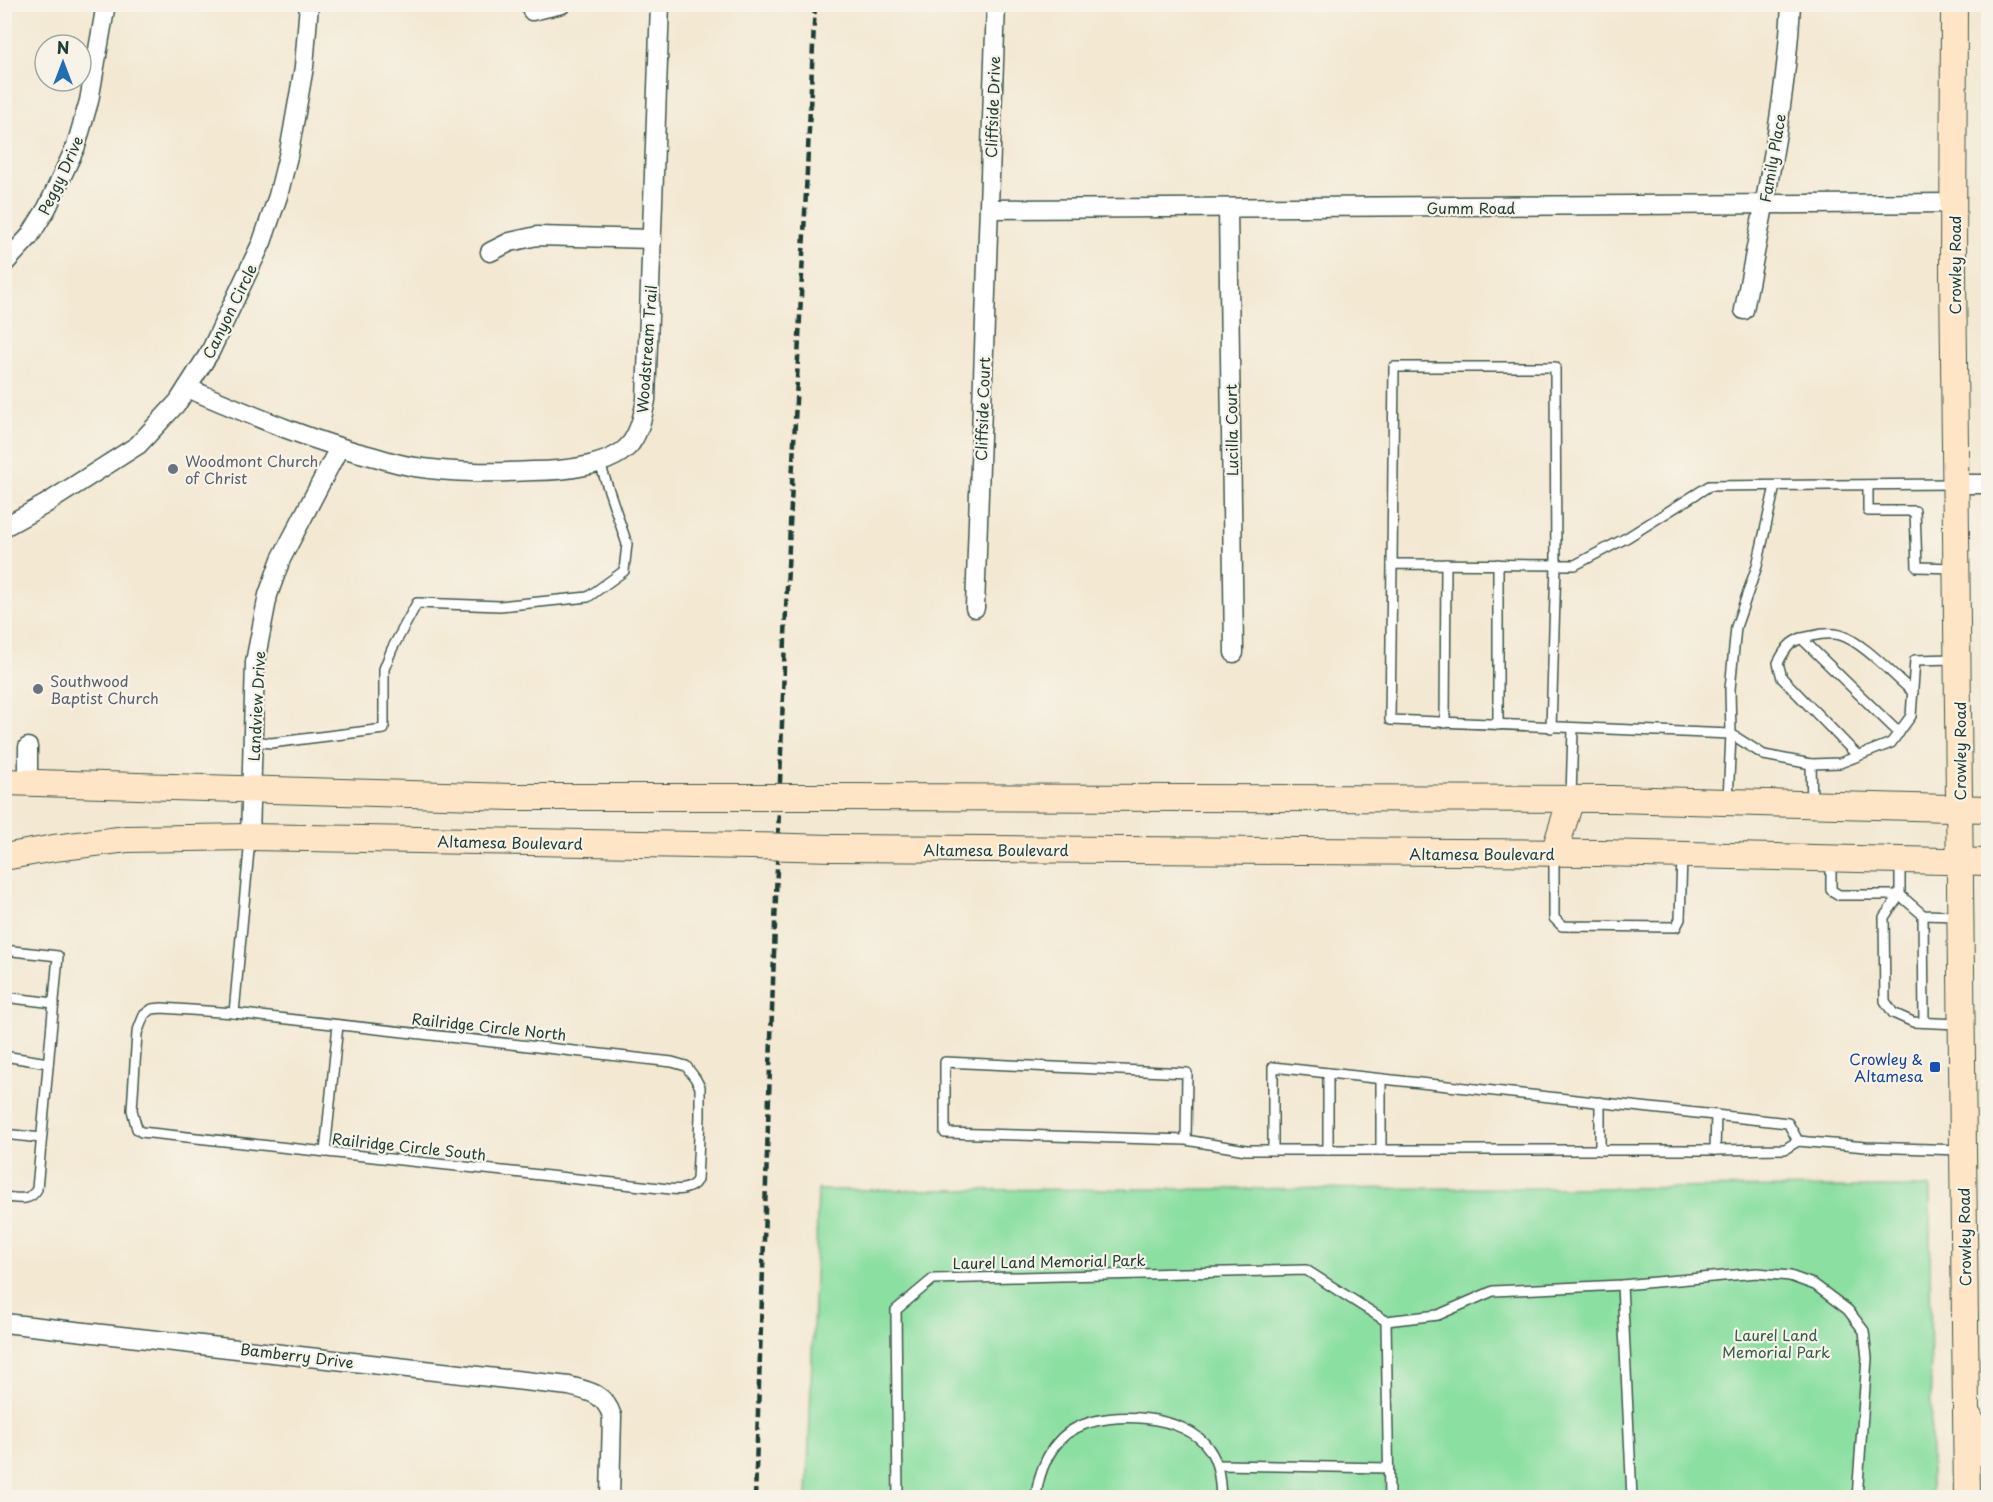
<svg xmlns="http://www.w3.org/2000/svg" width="1993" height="1502" font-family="'Playpen Sans',sans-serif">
	<rect width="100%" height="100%" fill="#f7f3e8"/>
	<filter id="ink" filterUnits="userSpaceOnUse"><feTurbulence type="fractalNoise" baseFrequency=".0167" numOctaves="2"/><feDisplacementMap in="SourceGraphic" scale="12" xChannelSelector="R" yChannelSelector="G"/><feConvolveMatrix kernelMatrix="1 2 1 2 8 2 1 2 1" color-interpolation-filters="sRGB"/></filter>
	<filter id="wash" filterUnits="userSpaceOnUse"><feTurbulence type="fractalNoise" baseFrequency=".008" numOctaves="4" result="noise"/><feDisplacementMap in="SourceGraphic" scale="24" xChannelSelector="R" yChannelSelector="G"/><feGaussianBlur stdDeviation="1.35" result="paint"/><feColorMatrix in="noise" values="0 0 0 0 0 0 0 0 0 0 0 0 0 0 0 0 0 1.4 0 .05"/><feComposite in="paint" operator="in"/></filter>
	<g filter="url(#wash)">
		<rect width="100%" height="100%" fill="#f3e8d2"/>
		<!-- green -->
		<polygon fill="#8adfa1" stroke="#548e6a" stroke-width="1.5" points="1930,1187 1931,1497 807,1498 818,1190"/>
	</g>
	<g filter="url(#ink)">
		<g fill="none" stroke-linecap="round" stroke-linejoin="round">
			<!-- lane casing -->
			<g stroke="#3f574c" stroke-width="12">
				<g id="lane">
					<polyline points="1953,484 1709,486 1628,537 1575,565 1392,564 1390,720 1731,734 1764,755 1811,764 1840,763 1891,743 1911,716 1915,660 1954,659"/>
					<polyline points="1868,485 1868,511 1915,511 1917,567 1956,568"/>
					<polyline points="1392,564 1394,367 1555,367 1556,565 1551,728"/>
					<polyline points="1801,638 1899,733"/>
					<polyline points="1445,723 1446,564"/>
					<polyline points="1498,725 1498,564"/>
					<polyline points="253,741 271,743 384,729 384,669 392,649 417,603 500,606 588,597 624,571 627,544 599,461"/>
					<path d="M1858,756L1782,678L1778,663C1787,645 1792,639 1812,636C1820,634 1832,633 1840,635C1862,641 1895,677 1913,692"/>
					<polyline points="1811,764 1812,804"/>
					<polyline points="1571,797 1573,729"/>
					<polyline points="1728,801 1731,734 1730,689 1736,627 1757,566 1775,486"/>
					<polyline points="1554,856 1554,918 1562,926 1676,927 1680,919 1682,857"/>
					<polyline points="1831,861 1831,890 1839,895 1900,895 1900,862"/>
					<polyline points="1923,915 1924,1022"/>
					<polyline points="1958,916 1923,915 1900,895 1884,917 1885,1001 1893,1013 1913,1022 1958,1024"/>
					<path d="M4,950L58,956L37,1189C30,1202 18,1198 4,1197"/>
					<polyline points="4,997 54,1003"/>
					<path d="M162,1008L234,1013L672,1062L686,1066L695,1078L700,1087V1116L697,1180C688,1195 667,1188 651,1187L141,1132L137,1129L132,1110L137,1033L144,1015L152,1009Z"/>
					<polyline points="234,1013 250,839"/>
					<polyline points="4,1056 48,1063"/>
					<polyline points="1600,1102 1600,1150"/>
					<polyline points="4,1134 41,1138"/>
					<polyline points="1186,1140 1187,1073 945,1062 945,1133 1186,1140 1246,1150 1715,1150 1785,1149 1798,1141 1866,1147 1961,1150"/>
					<polyline points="1273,1150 1273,1067 1788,1123 1798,1141"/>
					<polyline points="1328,1150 1328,1073"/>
					<polyline points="1381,1150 1381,1079"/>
					<polyline points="1715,1150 1716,1115"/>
					<polyline points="325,1152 338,1025"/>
					<polyline points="1622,1285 1632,1498"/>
					<polyline points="1386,1321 1389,1498"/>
					<polyline points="1218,1465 1388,1468"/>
					<polyline points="898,1498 896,1310 933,1279 1306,1270 1386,1321 1438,1315 1493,1291 1622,1285 1757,1273 1790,1276 1815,1285 1848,1310 1864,1331 1867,1358 1857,1498"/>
					<path d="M1036,1498C1038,1472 1051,1440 1076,1428C1110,1410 1186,1414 1209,1449C1219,1463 1220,1480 1221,1498"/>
				</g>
			</g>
			<!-- street casing -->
			<g stroke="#3f574c" stroke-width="21">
				<g id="street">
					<polyline points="532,11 562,4"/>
					<polyline points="1228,208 1234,653"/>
					<polyline points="989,209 1953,203"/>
					<polyline points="490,252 510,242 537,236 652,239"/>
					<polyline points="4,264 29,237 47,208 76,146 89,101 106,4"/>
					<path d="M1744,310C1763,209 1786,108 1791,4"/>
					<path d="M187,388C249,414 310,441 375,457C388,461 401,465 415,467C456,473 491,473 533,471C560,471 613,467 631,443C640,430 643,415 646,400L660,4"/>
					<polyline points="1956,484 1988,484"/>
					<polyline points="4,527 44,505 138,445 178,402 210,352 262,242 278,196 289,152 304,67 309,4"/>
					<polyline points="975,608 996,4"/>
					<polyline points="28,747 28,783"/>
					<polyline points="250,837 255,662 268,595 281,559 339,448"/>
					<path d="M4,1323L569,1386C590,1391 605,1394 612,1416L610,1498"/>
				</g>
			</g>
			<!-- secondary casing -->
			<g stroke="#3f574c" stroke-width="28">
				<g id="secondary">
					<polyline points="1954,4 1953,272 1967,1498"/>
					<polyline points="4,782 512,797 747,797"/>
					<polyline points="826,797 1614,799 1988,809"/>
					<polyline points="833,848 1599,853 1988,862"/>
					<polyline points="1554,853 1571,799"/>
					<polyline points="4,857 54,848 127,839 250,837 751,846"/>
					<polyline points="1969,1417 1988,1455"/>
				</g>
			</g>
			<!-- lane -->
			<use href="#lane" stroke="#fff" stroke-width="9"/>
			<!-- street -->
			<use href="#street" stroke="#fff" stroke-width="18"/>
			<!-- secondary -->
			<use href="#secondary" stroke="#fee5c5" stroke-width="26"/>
			<!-- rail -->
			<polyline stroke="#1f3d34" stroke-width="4.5" stroke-dasharray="9 4.5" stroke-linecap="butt" points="755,1498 786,609 815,4"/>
			<!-- secondary-bridge casing -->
			<g stroke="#3f574c" stroke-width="28" stroke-linecap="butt">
				<g id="secondary-bridge">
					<polyline points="747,797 826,797"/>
					<polyline points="751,846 833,848"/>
				</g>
			</g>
			<!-- secondary-bridge -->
			<use href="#secondary-bridge" stroke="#fee5c5" stroke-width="26"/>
		</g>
	</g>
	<!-- markers -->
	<g fill="#6b7280" stroke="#f7f3e8" stroke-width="2">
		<circle cx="173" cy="469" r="6"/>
		<circle cx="38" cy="689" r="6"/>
	</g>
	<rect fill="#1a4fb4" stroke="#f7f3e8" stroke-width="2" x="1929" y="1061" width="12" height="12" rx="3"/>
	<g text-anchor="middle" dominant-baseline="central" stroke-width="4.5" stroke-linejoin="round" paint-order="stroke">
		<!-- street labels -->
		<g font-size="15" fill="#1f3d34" stroke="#f7f3e8">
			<text transform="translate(992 107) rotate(-88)">Cliffside Drive</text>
			<text transform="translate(1772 158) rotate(-80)">Family Place</text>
			<text transform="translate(60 175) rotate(-65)">Peggy Drive</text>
			<text x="1471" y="207">Gumm Road</text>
			<text transform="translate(1954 265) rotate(-90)">Crowley Road</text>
			<text transform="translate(229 311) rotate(-64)">Canyon Circle</text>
			<text transform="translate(646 349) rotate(-86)">Woodstream Trail</text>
			<text transform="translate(982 409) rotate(-88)">Cliffside Court</text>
			<text transform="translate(1231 430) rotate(-91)">Lucilla Court</text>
			<text transform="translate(256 706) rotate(-87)">Landview Drive</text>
			<text transform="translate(1959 751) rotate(-90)">Crowley Road</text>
			<text transform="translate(510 842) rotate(1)">Altamesa Boulevard</text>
			<text x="996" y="849">Altamesa Boulevard</text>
			<text x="1482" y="853">Altamesa Boulevard</text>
			<text transform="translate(489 1026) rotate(6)">Railridge Circle North</text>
			<text transform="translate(409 1146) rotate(6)">Railridge Circle South</text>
			<text transform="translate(1964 1237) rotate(-91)">Crowley Road</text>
			<text transform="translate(1049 1261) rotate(-1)">Laurel Land Memorial Park</text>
			<text transform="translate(297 1355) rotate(7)">Bamberry Drive</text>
		</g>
		<!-- worship labels -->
		<g font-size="15" fill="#5b616d" stroke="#f7f3e8" text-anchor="start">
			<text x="185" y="460">Woodmont Church<tspan x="185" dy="17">of Christ</tspan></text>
			<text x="50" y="680">Southwood<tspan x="50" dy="17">Baptist Church</tspan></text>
		</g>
		<!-- transit labels -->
		<g font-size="15" fill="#164399" stroke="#f7f3e8" text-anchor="end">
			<text x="1923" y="1058">Crowley &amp;<tspan x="1923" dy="17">Altamesa</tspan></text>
		</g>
		<!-- park labels -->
		<g font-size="15" fill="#345d4a" stroke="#f7f3e8">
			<text x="1776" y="1334">Laurel Land<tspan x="1776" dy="17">Memorial Park</tspan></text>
		</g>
	</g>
	<!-- margin -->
	<rect width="1993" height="1502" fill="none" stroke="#f7f3e8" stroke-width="24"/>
	<!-- north arrow -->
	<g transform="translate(63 63)"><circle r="28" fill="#f7f3e8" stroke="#a1aaa0" stroke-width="1.5"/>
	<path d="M0-4.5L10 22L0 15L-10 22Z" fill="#1f6fb2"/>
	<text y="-9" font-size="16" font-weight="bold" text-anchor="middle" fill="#1f3d34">N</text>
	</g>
</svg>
